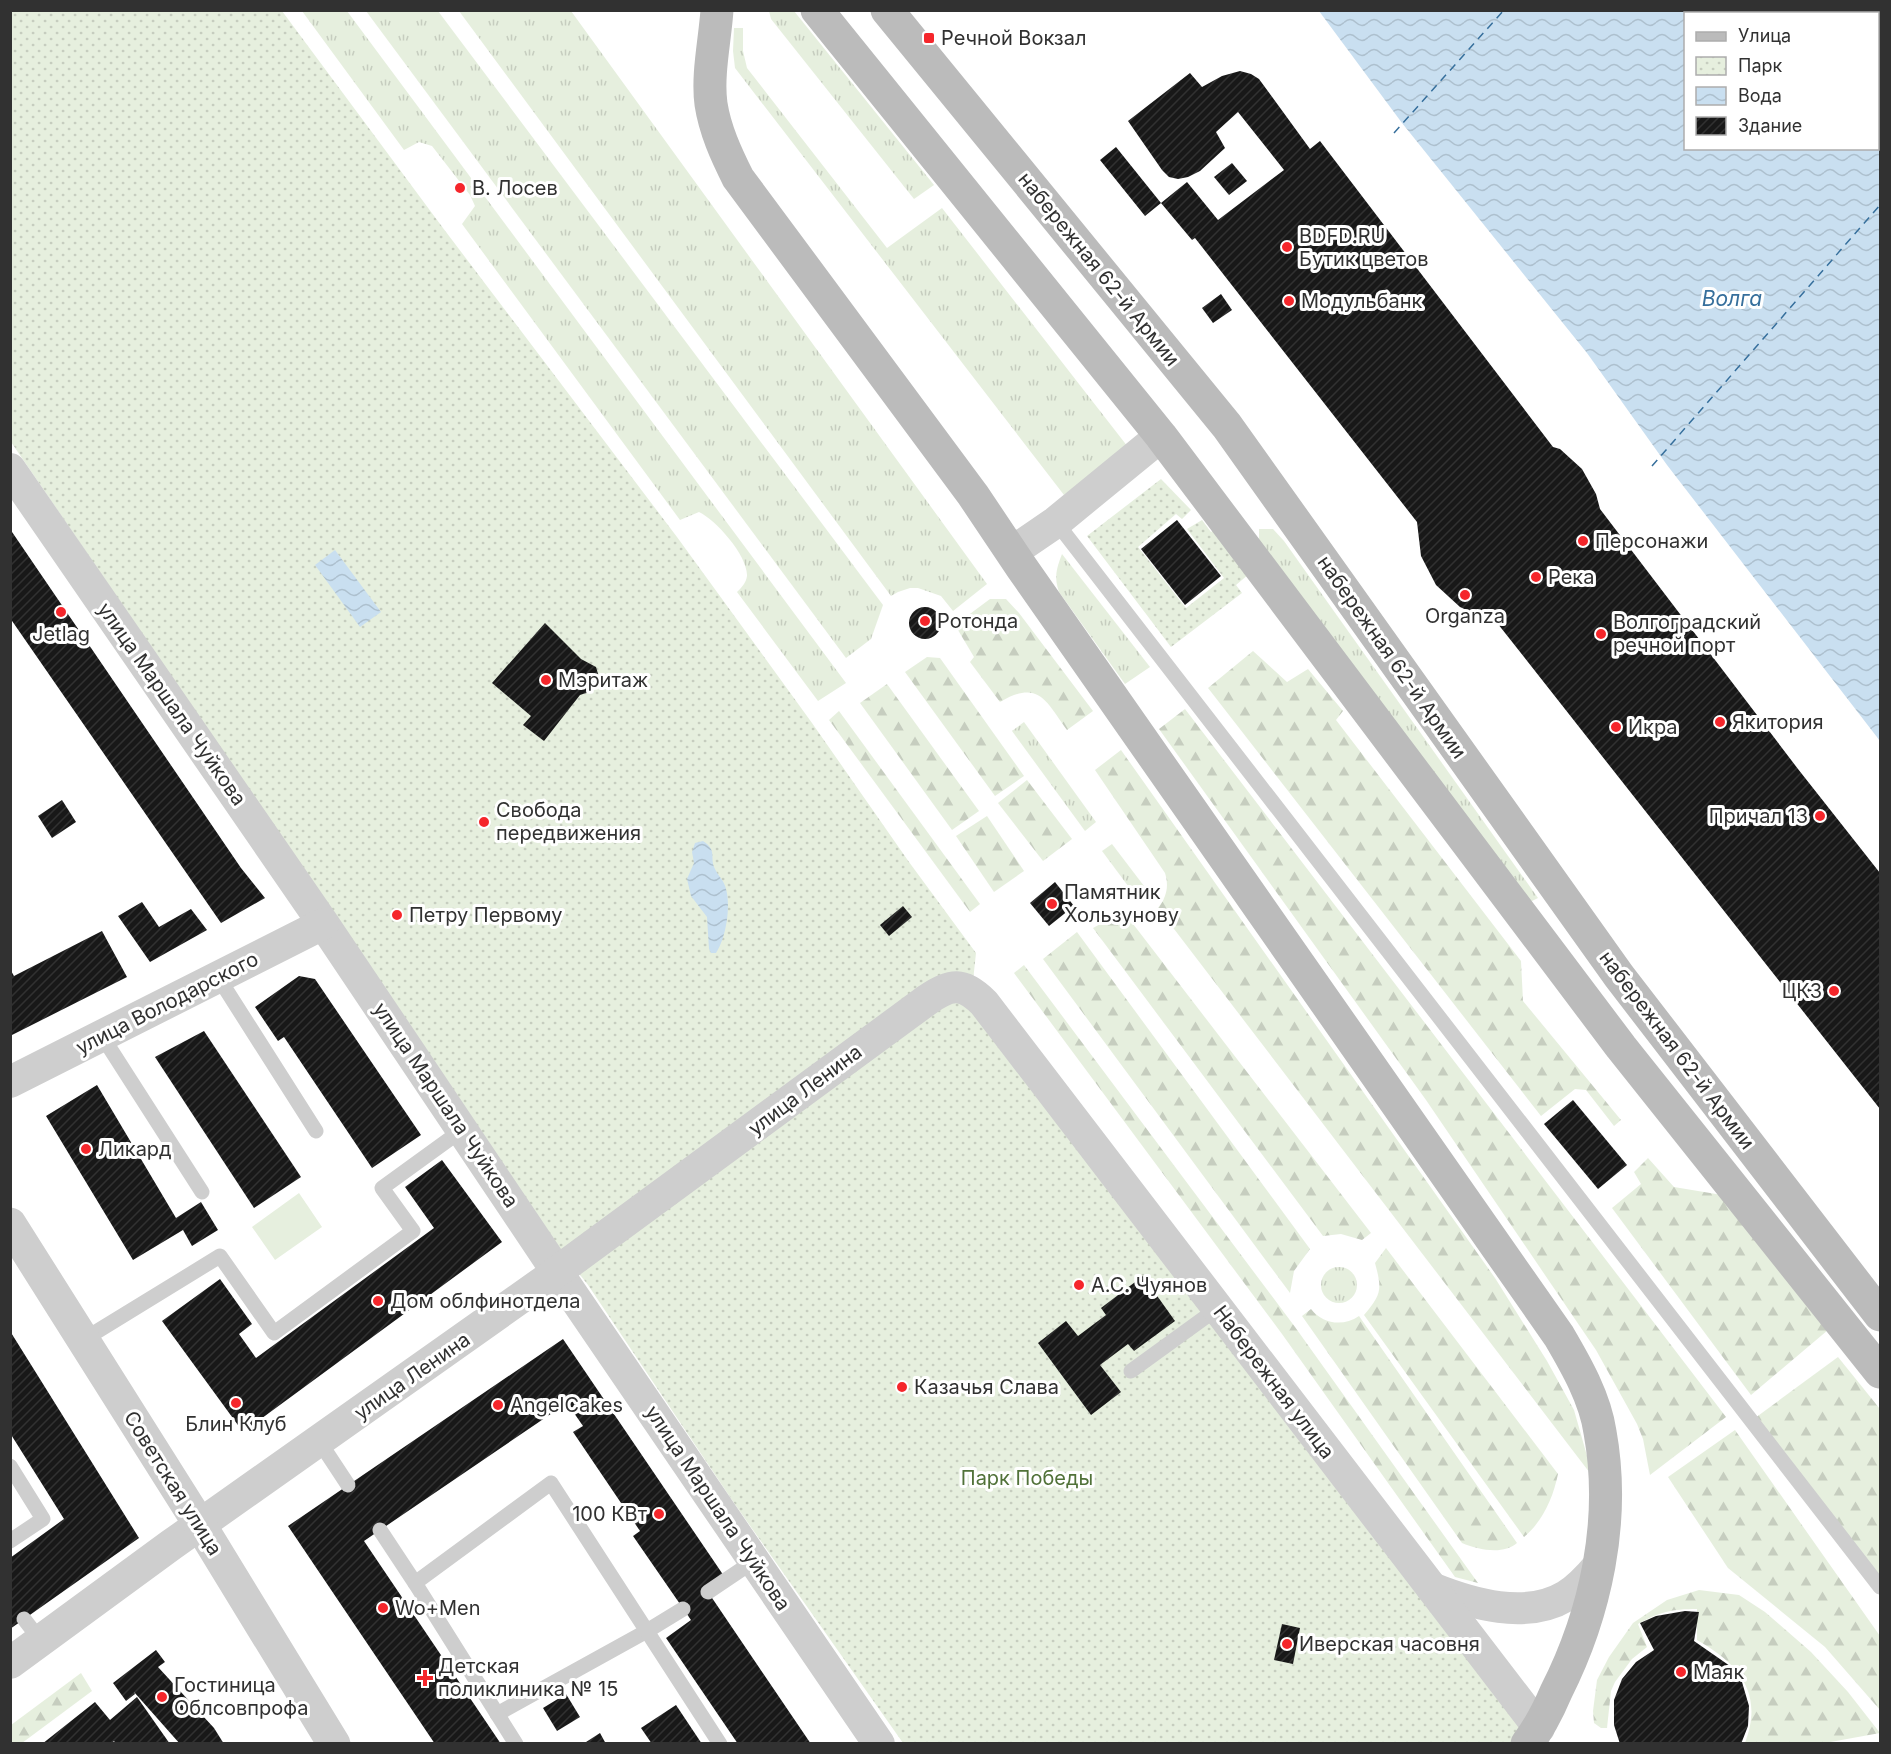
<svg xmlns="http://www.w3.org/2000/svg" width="1891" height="1754" font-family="Inter,sans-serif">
	<defs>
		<pattern id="grass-tufts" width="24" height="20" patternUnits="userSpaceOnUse" patternTransform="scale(1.5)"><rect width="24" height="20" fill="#e6efde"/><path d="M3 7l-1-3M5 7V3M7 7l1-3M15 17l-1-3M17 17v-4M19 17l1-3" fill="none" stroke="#c6cdbf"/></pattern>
		<pattern id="forest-firs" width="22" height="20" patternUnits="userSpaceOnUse" patternTransform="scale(1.5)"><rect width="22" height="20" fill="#e6efde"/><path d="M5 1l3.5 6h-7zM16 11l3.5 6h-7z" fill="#c6cdbf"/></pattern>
		<pattern id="park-dots" width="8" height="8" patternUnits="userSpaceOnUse" patternTransform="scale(1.5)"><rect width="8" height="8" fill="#e6efde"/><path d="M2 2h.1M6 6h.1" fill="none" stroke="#c6cdbf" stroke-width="1.8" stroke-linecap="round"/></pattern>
		<pattern id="water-waves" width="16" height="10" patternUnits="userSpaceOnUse" patternTransform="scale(1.5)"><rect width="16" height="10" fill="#c9dff0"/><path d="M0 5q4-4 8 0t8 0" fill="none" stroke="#adc0ce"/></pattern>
		<pattern id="building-hatch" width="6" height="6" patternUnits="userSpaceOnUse" patternTransform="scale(1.5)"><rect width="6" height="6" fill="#181818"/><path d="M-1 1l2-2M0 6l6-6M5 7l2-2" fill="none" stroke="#313131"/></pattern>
	</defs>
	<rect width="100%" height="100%" fill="#fff"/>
	<!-- grass -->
	<g fill="url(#grass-tufts)">
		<path d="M302,11H347L846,683L818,701L737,592C742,587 746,583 747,576C748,556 716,520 699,512L680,520L462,224L475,206L470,195L432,146L419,142L404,150Z"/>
		<polygon points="366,11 438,11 883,605 871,639 846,658"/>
		<polygon points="459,11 571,11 987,584 953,611 941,596 918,588 910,588 898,592 891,596"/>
		<polygon points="769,11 794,11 934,185 914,199 771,19"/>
		<polygon points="734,28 743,28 743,51 747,68 887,248 942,208 1128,447 1064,495 735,68 733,51"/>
		<polygon points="1259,529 1273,529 1284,541 1538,898 1530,902 1259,543"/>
		<path d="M1062,554L1150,667L1125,684L1059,592C1054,577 1056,570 1062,554Z"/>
		<polygon points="1024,722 1096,822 1085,831 1012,731"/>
		<polygon points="1112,844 1144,886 1134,894 1102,851"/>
		<circle cx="1339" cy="1285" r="18"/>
	</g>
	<!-- forest -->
	<g fill="url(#forest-firs)">
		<path d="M990,599H1006L1019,613L1093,711L1067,730C1046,701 1039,679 1000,702L970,662L974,657L955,625Z"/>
		<polygon points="1253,651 1287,682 1308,669 1343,711 1336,720 1521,961 1523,1001 1621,1120 1614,1126 1586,1090 1575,1089 1541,1116 1208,688"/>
		<polygon points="927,657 940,658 1024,776 995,796 905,672"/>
		<polygon points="887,684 979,811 952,830 860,703"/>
		<polygon points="1185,709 1726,1417 1650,1475 1643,1439 1637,1424 1596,1350 1426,1100 1159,729"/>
		<polygon points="839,711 980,904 970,912 829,720"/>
		<path d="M1121,750L1495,1278L1547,1361L1574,1410L1593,1477L1158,908C1167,896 1169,886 1165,873L1095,770Z"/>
		<polygon points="1027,780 1072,839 1043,861 998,803"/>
		<polygon points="987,816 1024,871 994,892 956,836"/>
		<polygon points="1117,915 1130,920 1371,1233 1362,1240 1341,1234 1323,1236 1093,928"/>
		<polygon points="1077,932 1310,1249 1294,1271 1290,1293 1043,959"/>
		<polygon points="1024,965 1295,1327 1478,1583 1455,1577 1282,1334 1014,973"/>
		<polygon points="1648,1158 1674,1187 1728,1196 1828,1330 1751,1395 1612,1208 1641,1184 1634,1172"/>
		<path d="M1386,1248L1558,1474C1553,1498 1543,1521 1524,1537L1364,1315C1382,1294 1382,1289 1375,1263Z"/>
		<path d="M1311,1309C1323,1324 1343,1327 1359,1316L1517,1543C1504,1555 1478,1550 1462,1543L1302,1316Z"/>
		<polygon points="1838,1357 1880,1409 1880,1578 1755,1418"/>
		<polygon points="1735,1430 1880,1636 1880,1710 1825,1647 1728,1568 1668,1477"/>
		<path d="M1699,1590L1739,1595L1765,1612L1811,1652L1848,1692L1880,1733L1825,1743H1745C1764,1693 1739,1664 1697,1640V1609C1672,1609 1659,1612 1638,1624L1647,1647L1632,1659L1615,1682L1611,1691L1607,1728H1601L1594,1723L1593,1711L1597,1680L1609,1657L1633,1623L1667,1600Z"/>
		<polygon points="81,1673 92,1691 22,1743 11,1743 11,1725"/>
	</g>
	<!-- park -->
	<g fill="url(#park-dots)">
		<polygon points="10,11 282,11 443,228 677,537 812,723 909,862 976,953 972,990 1539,1728 1527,1743 903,1743 734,1503 588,1285 548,1234 313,884 11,442"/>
		<polygon points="1161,479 1191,510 1182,519 1176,514 1138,547 1186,608 1224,578 1187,529 1202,520 1211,532 1215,529 1249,574 1236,585 1242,593 1171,647 1087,536"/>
	</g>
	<!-- pitch -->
	<polygon fill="#e6efde" points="299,1193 322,1227 275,1260 252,1227"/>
	<!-- water -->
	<g fill="url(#water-waves)" fill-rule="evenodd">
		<path d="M1319,11H1880V741L1667,465L1587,353L1402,123ZM1686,14H1878V148H1686Z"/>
		<polygon points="335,550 381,612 360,627 315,565"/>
		<path d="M703,841C718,851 709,857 715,869C718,876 724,880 726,889C731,907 726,938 716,953H711L709,949L707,917L691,896L687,879L694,863L692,852L695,843Z"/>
	</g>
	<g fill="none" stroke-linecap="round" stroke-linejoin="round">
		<!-- ferry -->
		<g stroke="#366f9c" stroke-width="1.5" stroke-dasharray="8 6" stroke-linecap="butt">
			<polyline points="1394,133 1504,10"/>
			<polyline points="1652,466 1880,205"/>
		</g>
	</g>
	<!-- building -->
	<g fill="url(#building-hatch)">
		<polygon points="1240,71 1251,74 1259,79 1310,149 1320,141 1553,447 1560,449 1582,469 1596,494 1600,509 1798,769 1880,873 1880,1109 1494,619 1486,619 1460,607 1436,585 1421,556 1417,522 1195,238 1192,240 1161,203 1145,216 1100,160 1116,147 1161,203 1187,182 1218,220 1284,170 1238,112 1216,132 1225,148 1200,171 1188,177 1178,179 1169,177 1162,170 1128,121 1190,73 1202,87 1222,76"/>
		<polygon points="1232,163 1247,181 1229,195 1214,177"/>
		<polygon points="1221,294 1232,310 1213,323 1202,308"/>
		<polygon points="1177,520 1221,576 1185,605 1141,549"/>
		<polygon points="10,529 241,868 265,898 221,923 10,618"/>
		<circle cx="925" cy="623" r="16"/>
		<polygon points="545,623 581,659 596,667 599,677 595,685 589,692 580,695 544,741 523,725 531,716 492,683"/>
		<polygon points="62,800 76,822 52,838 38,816"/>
		<polygon points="1055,882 1074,906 1049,926 1030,903"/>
		<polygon points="142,902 159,927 191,909 207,930 150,962 118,916"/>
		<polygon points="903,906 912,917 889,936 880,925"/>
		<polygon points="102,931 127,977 10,1036 10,969 14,976"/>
		<polygon points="299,976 315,979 421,1135 372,1168 284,1037 278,1041 255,1007"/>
		<polygon points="204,1031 301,1177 254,1208 155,1057"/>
		<polygon points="97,1085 176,1218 201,1202 218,1230 192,1246 183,1230 133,1260 46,1116"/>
		<polygon points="1573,1100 1627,1165 1598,1189 1544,1124"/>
		<polygon points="442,1160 502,1242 243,1432 162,1321 220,1279 252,1324 239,1334 256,1358 434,1228 405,1187"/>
		<polygon points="1143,1276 1175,1321 1134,1351 1128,1344 1100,1365 1121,1392 1091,1415 1038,1343 1066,1321 1078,1336 1106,1315 1101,1308"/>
		<polygon points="10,1331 139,1538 10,1629 10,1558 64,1519 10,1433"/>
		<polygon points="563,1339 726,1579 708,1592 811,1744 738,1744 666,1638 691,1620 633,1536 640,1531 573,1432 583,1426 567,1403 364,1541 501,1744 435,1744 288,1526"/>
		<polygon points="1685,1611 1699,1612 1694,1641 1730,1666 1742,1682 1749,1706 1748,1726 1741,1744 1620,1744 1614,1725 1614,1700 1622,1679 1636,1662 1654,1650 1640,1623 1656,1616"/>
		<polygon points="1282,1624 1300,1628 1293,1664 1274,1660"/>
		<polygon points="156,1650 165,1662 158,1667 214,1728 224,1744 180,1744 134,1692 135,1694 126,1701 113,1683"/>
		<polygon points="566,1694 580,1717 557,1731 543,1708"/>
		<polygon points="137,1697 170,1744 116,1744 114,1741 111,1744 42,1744 95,1702 110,1720"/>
		<polygon points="676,1705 702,1744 652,1744 641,1728"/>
		<polygon points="600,1733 606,1744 583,1744"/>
	</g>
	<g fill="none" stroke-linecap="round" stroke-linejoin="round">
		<!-- service -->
		<g stroke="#cecece" stroke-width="15">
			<polyline points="1056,522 1880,1587"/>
			<polyline points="218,977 316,1131"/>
			<polyline points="102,1036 202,1192"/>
			<polyline points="83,1340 220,1256 274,1333 413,1231 382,1188 462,1130"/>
			<polyline points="1131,1371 1218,1308"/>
			<polyline points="319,1441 348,1485"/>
			<polyline points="10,1466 43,1519 10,1541"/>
			<polyline points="380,1530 415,1583"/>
			<polyline points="708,1592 754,1561"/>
			<polyline points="24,1619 41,1641"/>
			<polyline points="497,1714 647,1631 683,1609"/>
			<polyline points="516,1744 415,1583 551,1483 720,1744"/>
		</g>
		<!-- minor -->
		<g stroke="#cecece" stroke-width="32">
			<polyline points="10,469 325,926 574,1297 879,1744"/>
			<polyline points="1012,552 1056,522 1161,436"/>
			<polyline points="10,1082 323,924"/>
			<path d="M1432,1588C1472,1604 1526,1620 1566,1596C1579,1588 1589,1577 1599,1565"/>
			<path d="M10,1663L171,1545L543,1282L927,1000C951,983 963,982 984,1003L1539,1728"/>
		</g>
		<!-- tertiary -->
		<polyline stroke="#cecece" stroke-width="33" points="10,1224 200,1525 334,1744"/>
		<!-- secondary -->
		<g stroke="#bbb" stroke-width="33">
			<path d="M717,10C715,40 707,75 711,104C715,130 726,154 738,178L973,495L1022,568L1559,1336C1576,1365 1595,1398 1600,1432C1616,1520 1596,1613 1556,1692C1548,1711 1539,1728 1527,1744"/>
			<polyline points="817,10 1161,436 1621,1047 1880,1372"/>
			<polyline points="887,10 1227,426 1619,976 1880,1315"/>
		</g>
	</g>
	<!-- markers -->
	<g fill="#f5262b" stroke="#fff" stroke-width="2">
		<rect x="923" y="32" width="12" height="12" rx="3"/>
		<circle cx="460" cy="188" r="6"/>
		<circle cx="1287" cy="247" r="6"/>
		<circle cx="1289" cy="301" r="6"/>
		<circle cx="1583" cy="541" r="6"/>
		<circle cx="1536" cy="577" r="6"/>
		<circle cx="1465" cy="595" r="6"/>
		<circle cx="61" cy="612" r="6"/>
		<circle cx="925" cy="621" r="6"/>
		<circle cx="1601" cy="634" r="6"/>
		<circle cx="546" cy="680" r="6"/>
		<circle cx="1720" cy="722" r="6"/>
		<circle cx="1616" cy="727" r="6"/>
		<circle cx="1820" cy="816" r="6"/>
		<circle cx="484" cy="822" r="6"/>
		<circle cx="1052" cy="904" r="6"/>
		<circle cx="397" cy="915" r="6"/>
		<circle cx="1834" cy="991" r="6"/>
		<circle cx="86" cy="1149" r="6"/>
		<circle cx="1079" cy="1285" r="6"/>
		<circle cx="378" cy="1301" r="6"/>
		<circle cx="902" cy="1387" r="6"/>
		<circle cx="236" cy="1403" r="6"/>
		<circle cx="498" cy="1405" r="6"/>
		<circle cx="659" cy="1514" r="6"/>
		<circle cx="383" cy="1608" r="6"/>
		<circle cx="1287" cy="1644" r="6"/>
		<circle cx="1681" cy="1672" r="6"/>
		<path d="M422 1669h6v6h6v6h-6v6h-6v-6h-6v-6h6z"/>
		<circle cx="162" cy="1697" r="6"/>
	</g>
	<g text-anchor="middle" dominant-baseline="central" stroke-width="6" stroke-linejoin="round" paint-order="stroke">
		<!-- poi labels -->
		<g font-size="20" fill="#313131" stroke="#fff" text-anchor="start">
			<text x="941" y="38">Речной Вокзал</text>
			<text x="472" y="188">В. Лосев</text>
			<text x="1299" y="236">BDFD.RU<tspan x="1299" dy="23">Бутик цветов</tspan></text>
			<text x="1301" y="301">Модульбанк</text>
			<text x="1595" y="541">Персонажи</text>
			<text x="1548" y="577">Река</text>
			<text x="1465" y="616" text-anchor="middle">Organza</text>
			<text x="937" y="621">Ротонда</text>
			<text x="1613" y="622">Волгоградский<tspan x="1613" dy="23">речной порт</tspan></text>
			<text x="61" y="634" text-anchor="middle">Jetlag</text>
			<text x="558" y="680">Мэритаж</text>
			<text x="1732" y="722">Якитория</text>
			<text x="1628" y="727">Икра</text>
			<text x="496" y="810">Свобода<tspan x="496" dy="23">передвижения</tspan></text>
			<text x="1808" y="816" text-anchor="end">Причал 13</text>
			<text x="1064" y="892">Памятник<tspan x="1064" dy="23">Хользунову</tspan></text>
			<text x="409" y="915">Петру Первому</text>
			<text x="1822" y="991" text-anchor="end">ЦКЗ</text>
			<text x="98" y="1149">Ликард</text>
			<text x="1091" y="1285">А.С. Чуянов</text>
			<text x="390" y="1301">Дом облфинотдела</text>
			<text x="914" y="1387">Казачья Слава</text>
			<text x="510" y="1405">AngelCakes</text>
			<text x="236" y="1424" text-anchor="middle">Блин Клуб</text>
			<text x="647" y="1514" text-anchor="end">100 КВт</text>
			<text x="395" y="1608">Wo+Men</text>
			<text x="1299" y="1644">Иверская часовня</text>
			<text x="438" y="1666">Детская<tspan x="438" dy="23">поликлиника № 15</tspan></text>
			<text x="1693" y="1672">Маяк</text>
			<text x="174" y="1685">Гостиница<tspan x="174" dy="23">Облсовпрофа</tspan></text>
		</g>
		<!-- street labels -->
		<g font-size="20" fill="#313131" stroke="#fff">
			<text transform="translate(1099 269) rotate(51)">набережная 62-й Армии</text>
			<text transform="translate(1392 657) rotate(55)">набережная 62-й Армии</text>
			<text transform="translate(172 704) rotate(55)">улица Маршала Чуйкова</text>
			<text transform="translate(167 1003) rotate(-27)">улица Володарского</text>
			<text transform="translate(1677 1050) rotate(53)">набережная 62-й Армии</text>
			<text transform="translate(805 1090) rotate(-37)">улица Ленина</text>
			<text transform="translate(446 1105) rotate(56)">улица Маршала Чуйкова</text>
			<text transform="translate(412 1376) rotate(-35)">улица Ленина</text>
			<text transform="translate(1274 1382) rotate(53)">Набережная улица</text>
			<text transform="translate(173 1483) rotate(58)">Советская улица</text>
			<text transform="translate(718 1508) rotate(56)">улица Маршала Чуйкова</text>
		</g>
		<!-- park labels -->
		<g font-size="20" fill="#517239" stroke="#fff">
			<text x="1027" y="1478">Парк Победы</text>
		</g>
		<!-- water labels -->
		<g font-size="21" font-style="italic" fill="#366f9c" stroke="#fff">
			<text x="1732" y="298">Волга</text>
		</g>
	</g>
	<!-- border -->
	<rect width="1891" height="1754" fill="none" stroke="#313131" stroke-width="24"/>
	<!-- legend -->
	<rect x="1684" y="12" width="195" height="138" fill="#ffffff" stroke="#adadad" stroke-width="1.5"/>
	<rect x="1696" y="32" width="30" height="9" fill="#bbbbbb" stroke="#adadad" stroke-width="1.5"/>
	<text x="1738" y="42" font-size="18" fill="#313131">Улица</text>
	<rect x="1696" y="57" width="30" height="18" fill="url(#park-dots)" stroke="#adadad" stroke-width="1.5"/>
	<text x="1738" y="72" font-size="18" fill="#313131">Парк</text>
	<rect x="1696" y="87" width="30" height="18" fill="url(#water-waves)" stroke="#adadad" stroke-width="1.5"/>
	<text x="1738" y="102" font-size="18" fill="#313131">Вода</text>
	<rect x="1696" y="117" width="30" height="18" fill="url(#building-hatch)" stroke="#adadad" stroke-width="1.5"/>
	<text x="1738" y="132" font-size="18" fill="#313131">Здание</text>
</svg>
